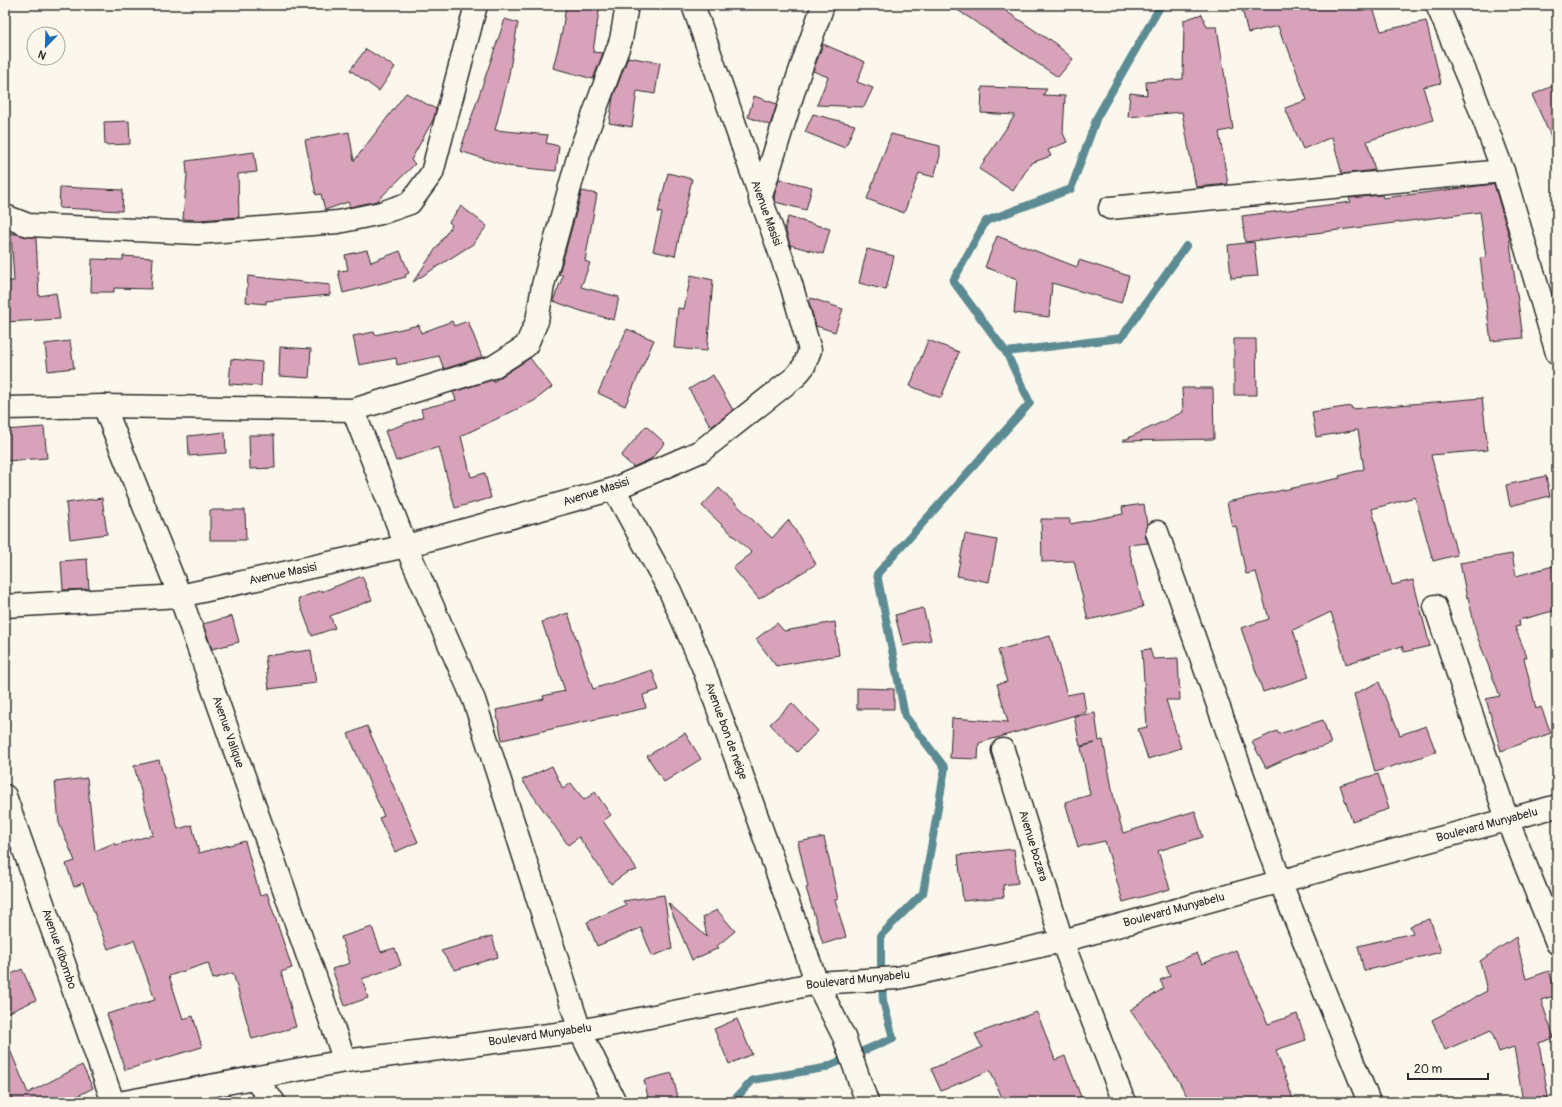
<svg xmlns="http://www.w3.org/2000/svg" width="1562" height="1107" font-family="Pangolin,sans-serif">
	<rect width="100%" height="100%" fill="#fbf7ec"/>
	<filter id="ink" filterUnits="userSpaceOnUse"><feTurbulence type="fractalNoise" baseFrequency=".025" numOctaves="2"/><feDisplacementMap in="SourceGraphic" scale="8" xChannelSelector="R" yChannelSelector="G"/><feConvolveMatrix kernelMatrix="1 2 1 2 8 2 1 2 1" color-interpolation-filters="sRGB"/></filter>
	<g filter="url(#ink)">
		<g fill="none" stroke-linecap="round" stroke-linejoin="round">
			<!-- stream -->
			<g stroke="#5c8b93" stroke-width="8">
				<polyline points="1006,352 1121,338 1186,246"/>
				<polyline points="732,1102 753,1080 824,1068 893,1038 883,1001 881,964 881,935 923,893 945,768 905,716 877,574 1030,403 1006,352 953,281 986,221 1071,189 1097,117 1161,5"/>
			</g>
		</g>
		<!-- building -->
		<g fill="#d7a2ba" stroke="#2b2b2b">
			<polygon points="566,5 600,5 593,52 603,53 593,79 553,68 562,32"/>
			<polygon points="950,5 997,5 1049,40 1050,39 1073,59 1058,77"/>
			<polygon points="1241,5 1372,5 1381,31 1426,21 1441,83 1423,87 1433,120 1367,141 1375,170 1342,174 1332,137 1303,149 1285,108 1307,100 1286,43 1284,44 1278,26 1248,33"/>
			<polygon points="1202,14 1207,27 1217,27 1233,129 1219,132 1228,184 1196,187 1182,112 1128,117 1130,93 1147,95 1146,82 1183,79 1184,20"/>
			<polygon points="505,19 518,23 508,80 495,130 548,135 546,143 559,146 556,171 507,166 460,151"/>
			<polygon points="823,44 865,62 857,82 873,88 864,107 817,105 828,77 813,71"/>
			<polygon points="366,49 395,67 379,91 350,70"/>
			<polygon points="628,57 660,63 655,94 637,91 632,127 609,123 613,97"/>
			<polygon points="1557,84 1557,150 1532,95"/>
			<polygon points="982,87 1047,89 1043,95 1065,96 1063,133 1067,142 1048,150 1051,156 1031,163 1013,191 979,169 1015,115 981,113"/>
			<polygon points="406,93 436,109 434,118 411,160 415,164 377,201 350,207 348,202 325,210 321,194 316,195 305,140 349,132 354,161"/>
			<polygon points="754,96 777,104 770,125 748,117"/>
			<polygon points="813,114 855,125 845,148 805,132"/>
			<polygon points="129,121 130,144 105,145 104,122"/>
			<polygon points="891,134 940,146 940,156 934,177 919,173 904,213 867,199"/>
			<polygon points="254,152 257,172 238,174 239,217 199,220 183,219 187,175 186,161"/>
			<polygon points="668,173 692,179 675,256 653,251 662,213 658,212"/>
			<polygon points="779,179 812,187 806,210 775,202 774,197"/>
			<polygon points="1494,184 1509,236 1523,338 1491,341 1480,258 1486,257 1480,212 1245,242 1242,216 1351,202 1349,198 1382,195 1383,198"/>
			<polygon points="60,187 123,190 122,211 59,208"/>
			<polygon points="582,191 597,194 585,261 590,263 581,287 619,297 614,320 581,311 553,301 563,276 559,274"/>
			<polygon points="461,206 487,226 473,244 413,282 452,225 449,222"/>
			<polygon points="788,217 830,229 823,254 790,245 785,228"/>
			<polygon points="11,233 36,238 39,296 56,293 60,319 5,322 5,281 14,281"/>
			<polygon points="997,236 1077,267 1079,260 1129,276 1121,303 1052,283 1049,317 1014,313 1017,279 985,267"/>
			<polygon points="1254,242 1258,276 1231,278 1228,245"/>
			<polygon points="867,249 894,256 886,290 859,283"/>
			<polygon points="367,250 371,262 400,251 409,273 405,275 406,277 343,293 338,271 348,270 345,255"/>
			<polygon points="123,256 153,258 151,289 114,288 114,292 91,292 92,259 123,260"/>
			<polygon points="691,275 713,280 707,351 674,348 678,308 684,309"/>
			<polygon points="248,276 330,285 330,295 266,301 266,304 246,302"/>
			<polygon points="811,298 843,309 835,332 816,326 809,302"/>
			<polygon points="452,321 454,326 468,321 482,357 444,369 439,356 397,365 396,358 359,365 353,336 374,332 375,335 419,325 421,333"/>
			<polygon points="627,329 654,340 625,406 598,393"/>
			<polygon points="1234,339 1256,339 1257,395 1234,395"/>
			<polygon points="928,340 959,352 941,398 910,386"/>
			<polygon points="70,341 74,368 48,371 45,344"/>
			<polygon points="280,347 311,349 309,378 279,376"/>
			<polygon points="530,358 552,387 534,401 461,436 471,477 485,473 491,498 455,508 439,447 396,461 385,431 423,417 421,409 456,400 453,392 492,380 493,382"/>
			<polygon points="231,359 262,362 261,386 229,384"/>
			<polygon points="713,375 733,410 711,427 689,389"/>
			<polygon points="1182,388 1213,388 1214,439 1122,441 1183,412"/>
			<polygon points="1482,398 1488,450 1431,455 1457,555 1433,561 1415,497 1372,509 1392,585 1413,580 1430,646 1404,652 1402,646 1346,664 1331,612 1293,630 1309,677 1263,692 1241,628 1269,619 1256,572 1246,574 1236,526 1232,527 1227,502 1340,478 1339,476 1364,469 1358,430 1316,437 1312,412 1351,406 1352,409"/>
			<polygon points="646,426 665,443 651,459 633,467 621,456"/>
			<polygon points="44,427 47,458 7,461 5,430"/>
			<polygon points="225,432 226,453 189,456 188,436"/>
			<polygon points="249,435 274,435 275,468 250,469"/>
			<polygon points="1546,476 1550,496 1510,506 1506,485"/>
			<polygon points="719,488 772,538 789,520 816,564 759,599 733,568 752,553 702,506"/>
			<polygon points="102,498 107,534 70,539 66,503"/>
			<polygon points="1144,504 1147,525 1145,536 1148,543 1128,545 1143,607 1088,620 1074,561 1042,562 1041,519 1070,519 1070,524 1123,514 1122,507"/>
			<polygon points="210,510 245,510 246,540 210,540"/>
			<polygon points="965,534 997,540 989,582 957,576"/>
			<polygon points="1512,554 1516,576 1557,565 1557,610 1519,620 1520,626 1515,627 1527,657 1524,658 1536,709 1541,707 1551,733 1501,751 1486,699 1500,696 1477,636 1468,597 1467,598 1460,563"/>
			<polygon points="87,559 89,589 63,590 61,561"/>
			<polygon points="362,576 372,600 330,616 335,628 312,636 298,599 321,590 321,592"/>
			<polygon points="923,608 931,640 903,646 895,615"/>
			<polygon points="568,613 593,689 652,670 659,690 643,695 646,708 502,740 496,710 544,699 543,696 565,691 542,622"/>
			<polygon points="232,616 239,642 212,649 203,624"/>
			<polygon points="835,622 839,655 776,666 756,639 777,623 784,631"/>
			<polygon points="1050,636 1067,695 1083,692 1086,712 979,743 978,759 950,758 952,718 1008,722 997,684 1007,682 998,650"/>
			<polygon points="1150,649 1153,659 1178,658 1180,700 1166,700 1181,748 1148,759 1138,729 1147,727 1142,650"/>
			<polygon points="311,650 316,683 269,689 265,656"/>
			<polygon points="1379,682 1400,735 1426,726 1436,752 1375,772 1354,694"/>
			<polygon points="857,688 894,689 894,709 857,709"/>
			<polygon points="792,703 818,731 797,752 770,724"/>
			<polygon points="1095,713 1099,741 1103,740 1114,799 1123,833 1195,811 1203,837 1158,851 1170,889 1123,902 1105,841 1078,847 1065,802 1090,795 1081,747 1095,743 1080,746 1074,716"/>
			<polygon points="1323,720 1331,744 1294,755 1266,768 1252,742 1277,731 1279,734"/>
			<polygon points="367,726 418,842 395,852 379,818 384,816 348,734"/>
			<polygon points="685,733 701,759 664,782 647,756"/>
			<polygon points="159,760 178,829 192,825 199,853 245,841 260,896 267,893 292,968 281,972 296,1027 252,1039 233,973 213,979 208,963 169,976 183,1019 193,1016 202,1047 125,1070 107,1014 155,1000 134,940 108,949 83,883 74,887 66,864 75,861 59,823 55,782 87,778 95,851 114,843 115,845 153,835 134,766"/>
			<polygon points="552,766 563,789 571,783 584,800 595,792 611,815 603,821 637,870 626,873 611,884 579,837 568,845 522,780"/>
			<polygon points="1378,774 1389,809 1352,821 1340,785"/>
			<polygon points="824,837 838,899 835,900 846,937 823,944 806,888 808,887 798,842"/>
			<polygon points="1014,849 1018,883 1003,885 1004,897 963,901 958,855"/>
			<polygon points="664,895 672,949 652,956 641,928 597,946 587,922 626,905 623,901"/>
			<polygon points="668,903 707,937 703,917 717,910 735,931 717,946 719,948 692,960"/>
			<polygon points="1430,919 1441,952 1364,971 1358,946 1413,933 1410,926"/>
			<polygon points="372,927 381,952 395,948 401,965 362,979 368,998 345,1006 332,969 350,963 341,937"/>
			<polygon points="492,936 498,957 455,970 441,951"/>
			<polygon points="1516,937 1526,979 1549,971 1557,995 1541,1000 1554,1038 1539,1043 1549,1102 1523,1102 1514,1047 1499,1052 1491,1030 1445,1050 1432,1020 1487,991 1480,961"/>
			<polygon points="1236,950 1268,1024 1297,1014 1306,1040 1276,1050 1294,1102 1190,1102 1177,1078 1130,1010 1164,988 1160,980 1170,976 1166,966 1197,953 1202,964"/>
			<polygon points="22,969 36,1000 5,1014 5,977"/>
			<polygon points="1037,1012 1055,1060 1065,1056 1083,1102 1004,1102 990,1070 941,1091 931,1069 982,1047 975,1034"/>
			<polygon points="737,1019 752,1054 729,1064 714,1029"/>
			<polygon points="5,1038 28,1093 82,1065 93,1088 66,1102 5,1102"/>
			<polygon points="672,1073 679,1102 649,1102 644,1080"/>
		</g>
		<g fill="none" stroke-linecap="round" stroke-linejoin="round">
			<!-- minor casing -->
			<g stroke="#2b2b2b" stroke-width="25">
				<g id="minor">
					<polyline points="1437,5 1472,88 1503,171 1557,353"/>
					<polyline points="760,199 798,77 823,5"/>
					<polyline points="1110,208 1503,171"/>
					<polyline points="5,216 28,225 197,233 338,222 381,213 410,203 432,173 476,5"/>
					<polyline points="104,406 180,596 345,1061"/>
					<polyline points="5,408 104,406 353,410 493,367 526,346 537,321 543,285 579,154 621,40 627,5"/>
					<polyline points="353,410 406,546 474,700 580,1031 615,1102"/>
					<polyline points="614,489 670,591 703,667 817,983 844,1037 867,1102"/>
					<polyline points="1157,532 1280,881 1369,1102"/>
					<polyline points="5,606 180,596 406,546 614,489 701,451 795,377 804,366 810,350 791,284 693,5"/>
					<polyline points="1435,606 1507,819 1557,943"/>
					<polyline points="1003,750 1062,941 1124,1102"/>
					<polyline points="5,796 113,1102"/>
					<polyline points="253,1078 274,1102"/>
				</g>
			</g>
			<!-- tertiary casing -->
			<g stroke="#2b2b2b" stroke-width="25">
				<polyline id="tertiary" points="124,1102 345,1061 580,1031 817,983 897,978 1062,941 1557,806"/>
			</g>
			<!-- minor -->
			<use href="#minor" stroke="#fbf7ec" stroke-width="22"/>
			<!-- tertiary -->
			<use href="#tertiary" stroke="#fbf7ec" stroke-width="22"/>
		</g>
	</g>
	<g text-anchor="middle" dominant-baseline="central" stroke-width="3.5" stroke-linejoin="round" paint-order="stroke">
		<!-- street labels -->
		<g font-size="12" fill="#2b2b2b" stroke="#fbf7ec">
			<text transform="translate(766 213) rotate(70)">Avenue Masisi</text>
			<text transform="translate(596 492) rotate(-18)">Avenue Masisi</text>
			<text transform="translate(283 574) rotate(-12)">Avenue Masisi</text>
			<text transform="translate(726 731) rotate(70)">Avenue bon de neige</text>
			<text transform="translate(228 732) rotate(71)">Avenue Valique</text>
			<text transform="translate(1487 825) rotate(-15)">Boulevard Munyabelu</text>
			<text transform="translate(1033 846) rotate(73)">Avenue bozara</text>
			<text transform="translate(1174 910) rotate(-15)">Boulevard Munyabelu</text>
			<text transform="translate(59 949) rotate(71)">Avenue Kibombo</text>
			<text transform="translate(858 980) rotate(-6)">Boulevard Munyabelu</text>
			<text transform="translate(540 1035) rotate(-8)">Boulevard Munyabelu</text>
		</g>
	</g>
	<!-- margin -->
	<rect width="1562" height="1107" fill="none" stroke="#fbf7ec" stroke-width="20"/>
	<rect x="10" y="10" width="1542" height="1087" fill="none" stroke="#2b2b2b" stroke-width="1.5" filter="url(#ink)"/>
	<!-- north arrow -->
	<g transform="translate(46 46) rotate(203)"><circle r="19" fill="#fbf7ec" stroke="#a8a59f"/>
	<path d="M0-3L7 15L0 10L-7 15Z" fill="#1f6fb2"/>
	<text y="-6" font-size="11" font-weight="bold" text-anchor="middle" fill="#2b2b2b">N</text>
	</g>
	<!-- scale -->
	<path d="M1408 1073v6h80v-6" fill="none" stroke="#2b2b2b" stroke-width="2"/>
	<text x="1414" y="1073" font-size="12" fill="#2b2b2b" stroke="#fbf7ec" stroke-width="3" paint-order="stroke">20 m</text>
</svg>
